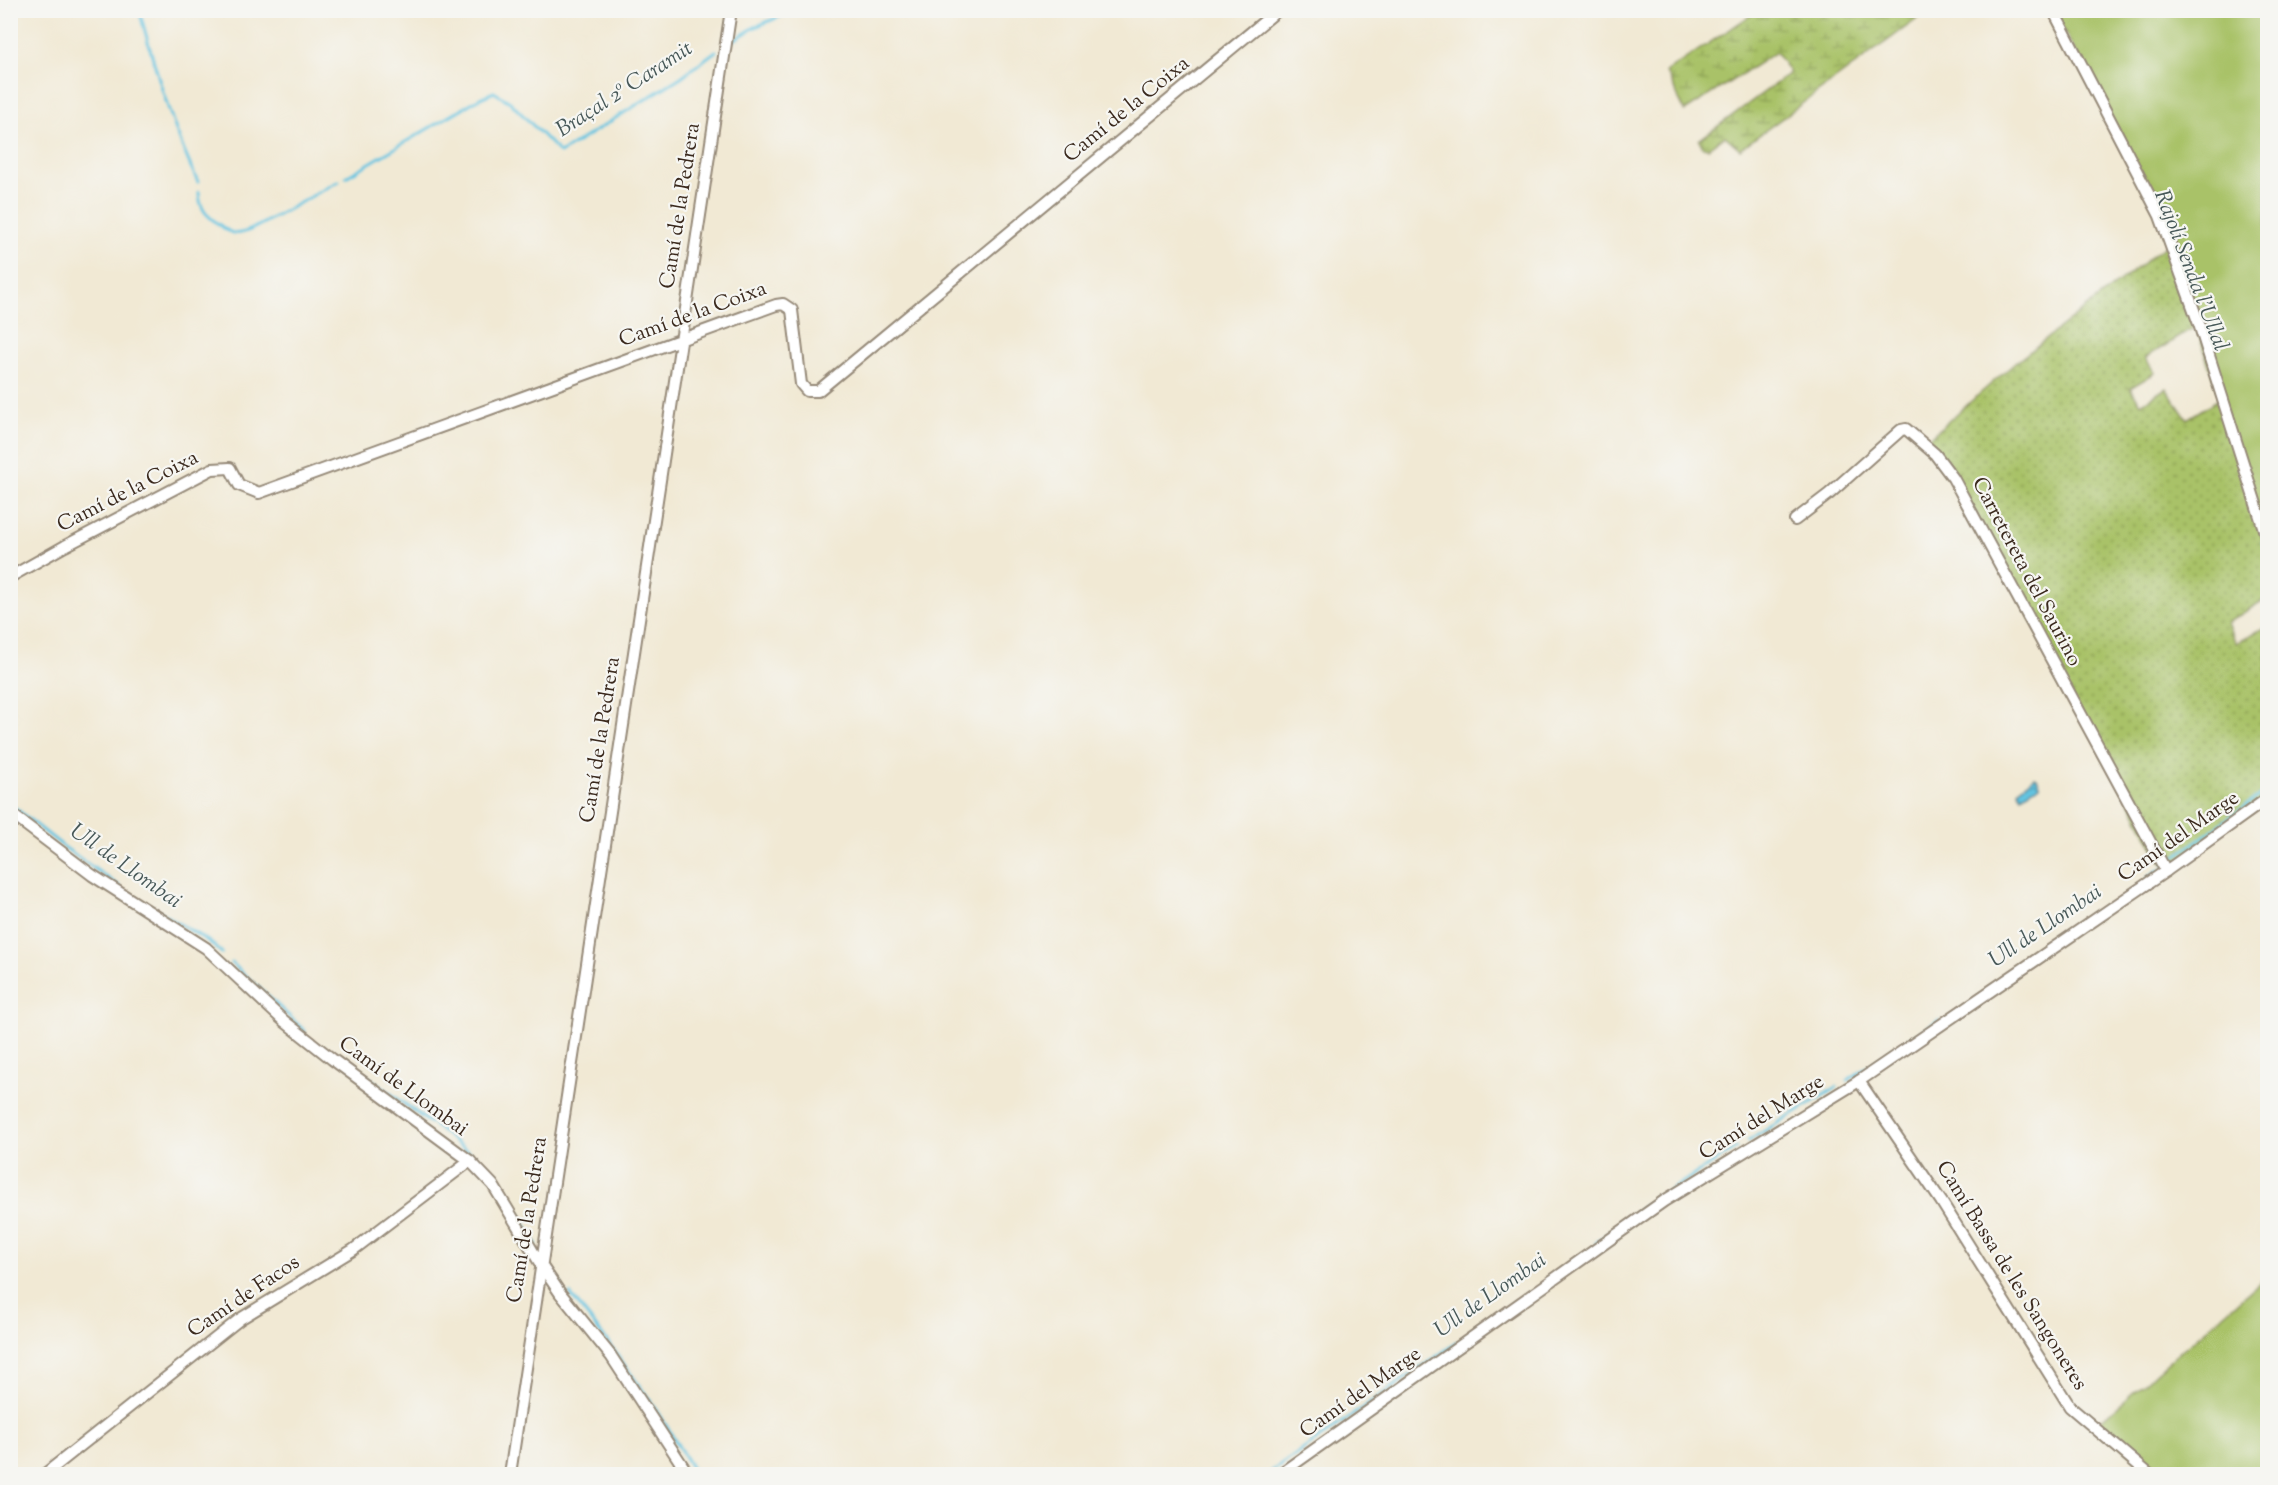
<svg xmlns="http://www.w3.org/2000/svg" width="2278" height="1485" font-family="'Sorts Mill Goudy',serif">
	<defs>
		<pattern id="grass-dots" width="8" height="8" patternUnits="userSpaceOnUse" patternTransform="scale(1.5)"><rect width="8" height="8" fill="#a9c267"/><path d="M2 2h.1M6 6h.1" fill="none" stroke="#8b9e54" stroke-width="1.8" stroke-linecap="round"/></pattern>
		<pattern id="wetland-marsh" width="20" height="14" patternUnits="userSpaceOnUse" patternTransform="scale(1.5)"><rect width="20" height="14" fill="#a9c267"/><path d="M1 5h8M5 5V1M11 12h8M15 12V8" fill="none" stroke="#8b9e54"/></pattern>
		<pattern id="water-ripples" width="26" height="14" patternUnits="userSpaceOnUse" patternTransform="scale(1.5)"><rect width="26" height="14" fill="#63c4e1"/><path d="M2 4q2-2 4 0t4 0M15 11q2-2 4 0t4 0" fill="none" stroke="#539fb6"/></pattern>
	</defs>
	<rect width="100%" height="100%" fill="#f6f6f2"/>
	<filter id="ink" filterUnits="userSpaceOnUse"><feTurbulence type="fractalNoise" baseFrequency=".0167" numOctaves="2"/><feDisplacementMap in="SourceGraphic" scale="12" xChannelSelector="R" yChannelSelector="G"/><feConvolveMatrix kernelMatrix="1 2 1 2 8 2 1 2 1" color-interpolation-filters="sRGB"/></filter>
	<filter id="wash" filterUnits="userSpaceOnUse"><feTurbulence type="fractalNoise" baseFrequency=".008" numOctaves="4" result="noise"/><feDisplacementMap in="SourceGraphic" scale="24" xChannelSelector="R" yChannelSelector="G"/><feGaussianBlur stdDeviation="1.35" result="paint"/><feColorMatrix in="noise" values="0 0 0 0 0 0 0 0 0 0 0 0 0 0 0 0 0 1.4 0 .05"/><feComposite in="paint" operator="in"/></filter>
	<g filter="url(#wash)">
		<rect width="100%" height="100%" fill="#f1e9d4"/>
		<!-- grass -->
		<polygon fill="url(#grass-dots)" stroke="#727642" stroke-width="1.5" points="2169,243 2198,325 2145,358 2155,373 2130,388 2141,404 2166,388 2187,419 2222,397 2267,555 2267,598 2227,623 2236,643 2267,626 2267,796 2166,870 1972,510 1923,443 2015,363"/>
		<!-- wetland -->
		<polygon fill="url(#wetland-marsh)" stroke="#727642" stroke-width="1.5" points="1757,11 1757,10 1928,11 1740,149 1725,136 1708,148 1703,147 1699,140 1790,73 1776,52 1685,111 1666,72"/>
		<!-- green -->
		<g fill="#a9c267" stroke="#727642" stroke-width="1.5">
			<polygon points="2054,11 2267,11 2267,542 2160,217"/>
			<polygon points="2267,1276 2267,1474 2153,1474 2096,1425"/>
		</g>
		<!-- water -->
		<polygon fill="url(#water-ripples)" stroke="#4f7780" stroke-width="1.5" points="2035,777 2037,778 2040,785 2022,796 2018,790"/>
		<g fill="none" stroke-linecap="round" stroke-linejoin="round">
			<!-- stream -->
			<g stroke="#63c4e1" stroke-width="3">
				<path d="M139,10C156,69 171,127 198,182"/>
				<polyline points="734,40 755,27 795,10"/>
				<polyline points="346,177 480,98 494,92 510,102 560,153 681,77 716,51"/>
				<path d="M199,192C199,209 207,216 221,226C224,228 229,232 233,233C242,235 252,229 260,225L339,181"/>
				<polyline points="2263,542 2268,557"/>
				<polyline points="10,804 64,847 119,886"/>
				<polyline points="2165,864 2268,790"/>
				<polyline points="2148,877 2160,869"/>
				<polyline points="160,912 208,941 222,953"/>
				<polyline points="232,963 305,1031"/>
				<polyline points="346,1063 378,1084 430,1123"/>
				<polyline points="1848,1080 1939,1020"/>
				<polyline points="434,1125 486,1166 515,1207 536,1244"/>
				<polyline points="1748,1141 1837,1087"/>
				<polyline points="1596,1243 1641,1209 1736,1148"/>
				<polyline points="553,1274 561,1284"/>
				<polyline points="570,1294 610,1345 651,1402"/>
				<polyline points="654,1405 695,1474"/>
				<polyline points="1268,1474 1456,1343"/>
			</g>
		</g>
	</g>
	<g filter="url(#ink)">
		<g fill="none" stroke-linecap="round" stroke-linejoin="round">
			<!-- street casing -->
			<g stroke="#968a79" stroke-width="14">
				<g id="street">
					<polyline points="2053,10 2160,216 2199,324 2268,542"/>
					<polyline points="1795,520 1829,494 1901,430 1906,429 1935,454 1953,478 2166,871"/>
					<polyline points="10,577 65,546 212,469 230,468 239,485 259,493 776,305 783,304 792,310 801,384 807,391 818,391 1278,10"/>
					<polyline points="10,813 92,875 206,948 284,1021 332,1059 470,1161 493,1185 541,1265 560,1293 611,1356 688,1474"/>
					<polyline points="1859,1081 1941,1201 2070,1407 2149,1474"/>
					<polyline points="45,1474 240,1319 353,1250 470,1161"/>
					<polyline points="510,1474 731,10"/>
					<polyline points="1280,1474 1664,1201 1859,1081 2166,871 2268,798"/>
				</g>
			</g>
			<!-- street -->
			<use href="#street" stroke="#fff" stroke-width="10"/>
		</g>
	</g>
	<g text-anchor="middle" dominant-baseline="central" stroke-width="4.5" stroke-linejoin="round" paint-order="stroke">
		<!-- street labels -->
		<g font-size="21" fill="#3b2a1e" stroke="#f6f6f2">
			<text transform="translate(1127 110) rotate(-39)">Camí de la Coixa</text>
			<text transform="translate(681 206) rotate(-81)">Camí de la Pedrera</text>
			<text transform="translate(693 315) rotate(-20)">Camí de la Coixa</text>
			<text transform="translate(128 492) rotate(-27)">Camí de la Coixa</text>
			<text transform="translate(2026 572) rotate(62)">Carretereta del Saurino</text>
			<text transform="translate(601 740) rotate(-81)">Camí de la Pedrera</text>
			<text transform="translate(2179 837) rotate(-35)">Camí del Marge</text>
			<text transform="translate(403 1087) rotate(36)">Camí de Llombai</text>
			<text transform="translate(1762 1118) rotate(-32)">Camí del Marge</text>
			<text transform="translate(528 1220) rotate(-81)">Camí de la Pedrera</text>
			<text transform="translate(2011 1276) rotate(58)">Camí Bassa de les Sangoneres</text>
			<text transform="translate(244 1297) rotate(-34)">Camí de Facos</text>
			<text transform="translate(1361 1393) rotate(-35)">Camí del Marge</text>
		</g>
		<!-- water labels -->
		<g font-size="22" font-style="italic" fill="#475858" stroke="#f6f6f2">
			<text transform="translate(625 90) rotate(-33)">Braçal 2º Caramit</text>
			<text transform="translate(2190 271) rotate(69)">Rajolí Senda l'Ullal</text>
			<text transform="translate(125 867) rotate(35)">Ull de Llombai</text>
			<text transform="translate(2046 927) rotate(-34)">Ull de Llombai</text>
			<text transform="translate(1491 1296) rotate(-35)">Ull de Llombai</text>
		</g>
	</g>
	<!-- margin -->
	<rect width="2278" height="1485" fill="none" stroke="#f6f6f2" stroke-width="36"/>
</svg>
